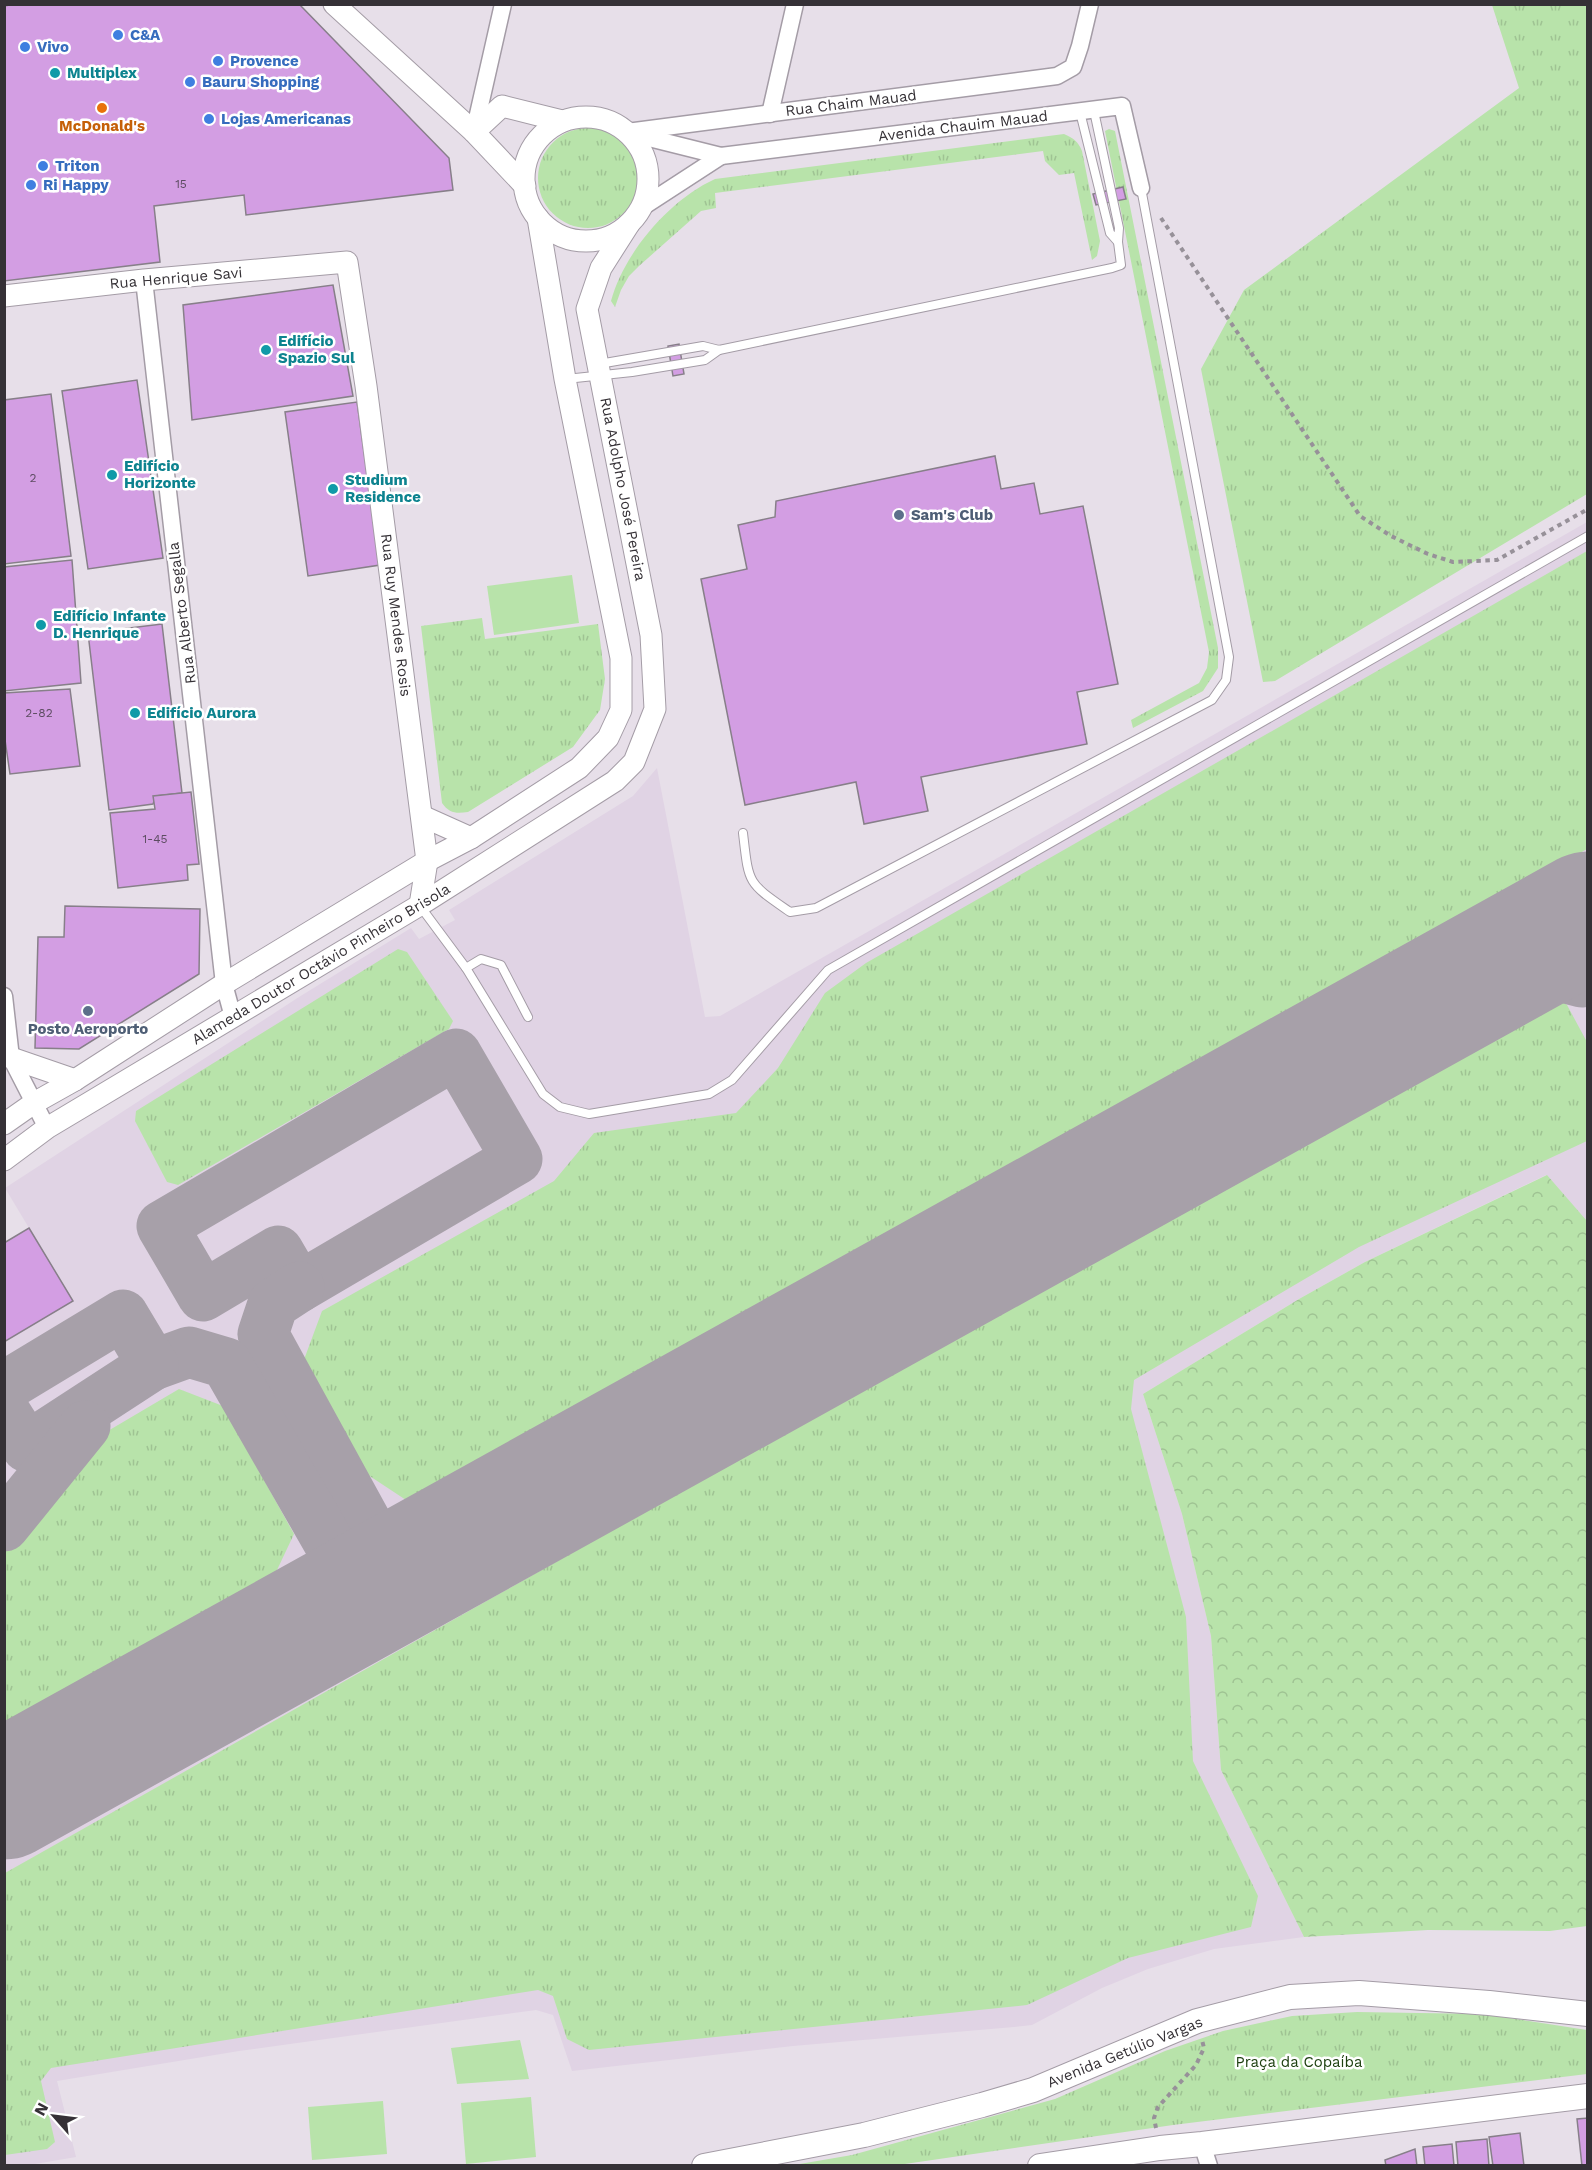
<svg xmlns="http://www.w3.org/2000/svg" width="1592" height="2170" font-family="'Work Sans',sans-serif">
	<defs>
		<pattern id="grass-tufts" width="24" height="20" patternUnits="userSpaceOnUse" patternTransform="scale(1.5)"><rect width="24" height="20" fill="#b8e3aa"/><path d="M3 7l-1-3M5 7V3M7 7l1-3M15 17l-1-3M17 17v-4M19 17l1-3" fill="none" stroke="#9fc393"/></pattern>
		<pattern id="forest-crowns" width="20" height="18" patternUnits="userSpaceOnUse" patternTransform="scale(1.5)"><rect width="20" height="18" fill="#b8e3aa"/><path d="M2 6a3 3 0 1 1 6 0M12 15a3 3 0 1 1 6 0" fill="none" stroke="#9fc393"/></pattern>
	</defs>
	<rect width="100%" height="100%" fill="#e7dfe9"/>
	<!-- built -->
	<polygon fill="#e0d3e4" points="1587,522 1587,1221 1546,1175 1365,1262 1299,1299 1143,1394 1182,1514 1211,1636 1221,1770 1304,1937 1214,1949 1148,1969 1102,1988 1032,2025 1014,2027 793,2046 572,2071 553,2015 536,2010 239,2051 57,2081 76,2157 29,2165 5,2166 4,1243 29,1228 5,1188 299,997 411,928 419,939 455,920 449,910 633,796 657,768 705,1017 720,1016"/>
	<!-- grass -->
	<g fill="url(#grass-tufts)">
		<polygon points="1492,5 1587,5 1587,494 1275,681 1263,682 1201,369 1244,290 1519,88"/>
		<circle cx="588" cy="178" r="50"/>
		<polygon points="1109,129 1115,131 1218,648 1218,668 1203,691 1133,728 1131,720 1199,683 1207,668 1209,652 1105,131"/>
		<path d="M1064,134C1073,138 1078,141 1082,151L1100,241L1097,256L1092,260L1074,173L1059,175L1045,161L1043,151L715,193L716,208L701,211L639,266L629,276L621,290L615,307L611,301C624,253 669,200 715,179Z"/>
		<polygon points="1587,551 1587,849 442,1501 406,1500 362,1471 302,1365 322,1311 554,1181 594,1133 736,1113 778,1068 825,993 866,963"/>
		<path d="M482,618L485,639L598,624L605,679L600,710L573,747L468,812C456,814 449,813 442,803L421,626Z"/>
		<polygon points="398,949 407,952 453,1021 449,1029 178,1185 167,1182 135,1121 136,1111"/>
		<polygon points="1556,997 1567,1005 1587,1042 1587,1141 1359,1247 1134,1380 1131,1409 1186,1617 1193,1761 1258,1896 1251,1927 1128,1958 1027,2005 589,2050 567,2039 553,1996 538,1990 51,2068 41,2081 55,2142 47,2149 5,2155 5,1873"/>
		<polygon points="179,1389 223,1406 294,1534 269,1587 5,1735 5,1547 96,1438"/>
		<polygon points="1357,2012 1483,2014 1587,2030 1587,2074 1173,2125 898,2165 788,2166 852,2155 1055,2099 1165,2051 1223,2031 1292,2016"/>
	</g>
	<!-- forest -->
	<polygon fill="url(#forest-crowns)" points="1547,1175 1587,1221 1587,1926 1550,1931 1428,1930 1304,1937 1221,1770 1211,1636 1182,1514 1143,1394 1299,1299 1365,1262"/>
	<!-- pitch -->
	<g fill="#b8e3aa">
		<polygon points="572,575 579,623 494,635 487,586"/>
		<polygon points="520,2040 529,2079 457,2084 451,2048"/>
		<polygon points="531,2097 536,2157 466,2164 461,2103"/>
		<polygon points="383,2101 387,2154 312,2160 308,2107"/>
	</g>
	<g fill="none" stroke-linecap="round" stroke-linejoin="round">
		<!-- taxiway -->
		<g stroke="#a7a0a9" stroke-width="51">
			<polyline points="1505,962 1582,982 1588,964"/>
			<polygon points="456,1054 517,1159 299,1287 278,1251 203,1296 162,1226"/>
			<polyline points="299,1287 273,1304 263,1334 372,1533 441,1554"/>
			<polyline points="153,1365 189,1352 226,1363 336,1555 303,1628"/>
			<polyline points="4,1387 123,1315 153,1365 27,1447 4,1411"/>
			<polyline points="4,1526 85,1426"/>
		</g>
		<!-- runway -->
		<polyline stroke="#a7a0a9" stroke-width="129" points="4,1795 1588,916"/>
	</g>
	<!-- building -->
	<g fill="#d39ee3" stroke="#877f89" stroke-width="1.5">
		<polygon points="16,4 299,4 449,158 453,190 246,215 244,195 154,206 160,262 4,281 4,6"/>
		<polygon points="1123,187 1126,199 1096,205 1093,194"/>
		<polygon points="333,285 353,396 192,420 183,305"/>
		<polygon points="679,344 684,374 673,376 668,346"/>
		<polygon points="137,380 163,558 88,569 62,391"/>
		<polygon points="51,394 71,556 4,564 4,400"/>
		<polygon points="357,402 380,565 308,576 285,412"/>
		<polygon points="995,456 1001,489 1034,483 1040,514 1083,506 1118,684 1077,692 1087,744 921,777 928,811 864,824 856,782 745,805 701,579 747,569 738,525 775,517 776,501"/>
		<polygon points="72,560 81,683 4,691 4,567"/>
		<polygon points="162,624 182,793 156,796 153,804 109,810 88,633"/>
		<polygon points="70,689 80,766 10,774 4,733 4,693"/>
		<polygon points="191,792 199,864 187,865 188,880 118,888 110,813 155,809 153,796"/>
		<polygon points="65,906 200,909 199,974 79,1049 35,1048 38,937 64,937"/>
		<polygon points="29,1228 73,1301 4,1342 4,1243"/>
		<polygon points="1588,2118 1588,2166 1582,2166 1577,2119"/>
		<polygon points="1520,2133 1524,2166 1493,2166 1489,2137"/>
		<polygon points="1487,2139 1489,2166 1458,2166 1456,2142"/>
		<polygon points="1452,2144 1454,2166 1425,2166 1423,2147"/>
		<polygon points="1415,2149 1417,2166 1386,2166 1385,2160"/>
	</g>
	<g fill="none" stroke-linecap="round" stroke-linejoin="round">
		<!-- service casing -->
		<g stroke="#a49ca6" stroke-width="10">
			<g id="service">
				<polyline points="1080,112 1110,233 1118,242 1119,228 1094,111"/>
				<polyline points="599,364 703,346 719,350 1112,268 1121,265 1118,242"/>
				<polyline points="566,379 632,372 705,360 719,350"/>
				<path d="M743,833C749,885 747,882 790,912L816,908L1212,700L1226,680L1229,657L1141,188"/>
				<polyline points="420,906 466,968 543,1094 560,1107 589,1114 709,1094 732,1080 828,970 1588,536"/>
				<polyline points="466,968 481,959 501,965 528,1017"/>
			</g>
		</g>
		<!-- minor casing -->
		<g stroke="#a49ca6" stroke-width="19">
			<g id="minor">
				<polyline points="770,114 795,4"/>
				<polyline points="474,132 503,4"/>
				<polyline points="627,132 1057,76 1073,67 1080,46 1090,4"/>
				<polyline points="637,135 721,156 641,208"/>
				<polyline points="721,156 1122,106 1141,188"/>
				<polyline points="144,280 224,984 233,1017"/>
				<polyline points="4,996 11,1058 47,1128"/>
				<polyline points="1202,2144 1209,2166"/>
			</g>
		</g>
		<!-- tertiary casing -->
		<g stroke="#a49ca6" stroke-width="23">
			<g id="tertiary">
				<polyline points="334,4 474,132 525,186"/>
				<circle cx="586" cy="179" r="62"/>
				<polyline points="474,132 502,106 562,121"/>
				<polyline points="4,296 144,280 347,262 366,386 427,861 420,905"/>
				<polyline points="422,816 471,838"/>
				<polyline points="11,1058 75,1080"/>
				<polyline points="4,1124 34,1103 75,1080 224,984 427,861 471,838 579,768 608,738 621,710 621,658 565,379 538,218"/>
				<polyline points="4,1160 47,1128 420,905 615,781 634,762 655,709 651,635 587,309 601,268 629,224"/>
			</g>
		</g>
		<!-- secondary casing -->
		<g stroke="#a49ca6" stroke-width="26">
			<g id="secondary">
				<polyline points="704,2166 864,2135 982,2105 1033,2090 1197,2021 1290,1997 1359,1993 1489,2003 1588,2014"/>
				<polyline points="1040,2166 1160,2148 1202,2144 1588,2096"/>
			</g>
		</g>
		<!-- path -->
		<g stroke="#979199" stroke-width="4" stroke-dasharray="4.5 4.5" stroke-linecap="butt">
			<polyline points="1161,218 1360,516 1391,536 1428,554 1453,562 1497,560 1588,509"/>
			<polyline points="1156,2128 1154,2118 1158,2107 1196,2065 1204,2048 1202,2040"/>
		</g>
		<!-- service -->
		<use href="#service" stroke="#fff" stroke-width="8"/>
		<!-- minor -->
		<use href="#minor" stroke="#fff" stroke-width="16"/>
		<!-- tertiary -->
		<use href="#tertiary" stroke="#fff" stroke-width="21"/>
		<!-- secondary -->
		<use href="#secondary" stroke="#fff" stroke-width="24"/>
	</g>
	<!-- markers -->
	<g fill="#3f7fe0" stroke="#fff" stroke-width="2">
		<circle cx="118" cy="35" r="6"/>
		<circle cx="25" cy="47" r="6"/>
		<circle cx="218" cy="61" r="6"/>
		<circle cx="190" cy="82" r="6"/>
		<circle cx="209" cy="119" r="6"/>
		<circle cx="43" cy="166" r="6"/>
		<circle cx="31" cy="185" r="6"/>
	</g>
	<g fill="#0f9aa8" stroke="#fff" stroke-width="2">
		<circle cx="55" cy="73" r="6"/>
		<circle cx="266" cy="350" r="6"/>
		<circle cx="112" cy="475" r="6"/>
		<circle cx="333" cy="489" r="6"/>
		<circle cx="41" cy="625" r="6"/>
		<circle cx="135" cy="713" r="6"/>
	</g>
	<circle fill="#e8710a" stroke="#fff" stroke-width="2" cx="102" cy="108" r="6"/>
	<g fill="#5c6f8a" stroke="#fff" stroke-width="2">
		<circle cx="899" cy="515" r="6"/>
		<circle cx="88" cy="1011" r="6"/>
	</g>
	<g text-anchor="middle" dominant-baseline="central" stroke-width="5" stroke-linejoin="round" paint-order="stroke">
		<!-- number labels -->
		<g font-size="12" fill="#5c4c61">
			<text x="181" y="184">15</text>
			<text x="33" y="478">2</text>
			<text x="39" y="713">2-82</text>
			<text x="155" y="839">1-45</text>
		</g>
		<!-- shop labels -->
		<g font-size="15" font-weight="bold" fill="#366cbe" stroke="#fff" text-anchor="start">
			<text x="130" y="35">C&amp;A</text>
			<text x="37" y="47">Vivo</text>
			<text x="230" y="61">Provence</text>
			<text x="202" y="82">Bauru Shopping</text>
			<text x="221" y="119">Lojas Americanas</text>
			<text x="55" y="166">Triton</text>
			<text x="43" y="185">Ri Happy</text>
		</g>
		<!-- culture labels -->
		<g font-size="15" font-weight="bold" fill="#0d838f" stroke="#fff" text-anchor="start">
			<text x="67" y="73">Multiplex</text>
			<text x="278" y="341">Edifício<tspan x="278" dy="17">Spazio Sul</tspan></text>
			<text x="124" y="466">Edifício<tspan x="124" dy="17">Horizonte</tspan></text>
			<text x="345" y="480">Studium<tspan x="345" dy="17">Residence</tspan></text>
			<text x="53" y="616">Edifício Infante<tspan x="53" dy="17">D. Henrique</tspan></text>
			<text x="147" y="713">Edifício Aurora</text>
		</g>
		<!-- street labels -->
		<g font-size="15" fill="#353136" stroke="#fff">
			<text transform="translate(851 103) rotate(-7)">Rua Chaim Mauad</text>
			<text transform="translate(963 126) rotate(-7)">Avenida Chauim Mauad</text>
			<text transform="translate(176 278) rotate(-5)">Rua Henrique Savi</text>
			<text transform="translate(623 489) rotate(79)">Rua Adolpho José Pereira</text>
			<text transform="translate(182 613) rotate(-97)">Rua Alberto Segalla</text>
			<text transform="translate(396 615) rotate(83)">Rua Ruy Mendes Rosis</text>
			<text transform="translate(321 964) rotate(-31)">Alameda Doutor Octávio Pinheiro Brisola</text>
			<text transform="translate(1125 2052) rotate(-22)">Avenida Getúlio Vargas</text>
		</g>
		<!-- food labels -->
		<g font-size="15" font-weight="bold" fill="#c56008" stroke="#fff">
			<text x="102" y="126">McDonald's</text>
		</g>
		<!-- service labels -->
		<g font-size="15" font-weight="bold" fill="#4e5e75" stroke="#fff" text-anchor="start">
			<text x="911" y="515">Sam's Club</text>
			<text x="88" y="1029" text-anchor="middle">Posto Aeroporto</text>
		</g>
		<!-- park labels -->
		<g font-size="15" fill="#1e4010" stroke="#fff">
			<text x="1299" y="2062">Praça da Copaíba</text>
		</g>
	</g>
	<!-- border -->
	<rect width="1592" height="2170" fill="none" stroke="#353136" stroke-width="12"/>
	<!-- north arrow -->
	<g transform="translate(54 2116) rotate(298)" stroke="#ffffff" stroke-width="4.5" paint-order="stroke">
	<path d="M0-4.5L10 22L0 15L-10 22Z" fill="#353136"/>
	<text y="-9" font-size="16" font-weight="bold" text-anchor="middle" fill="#353136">N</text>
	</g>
</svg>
